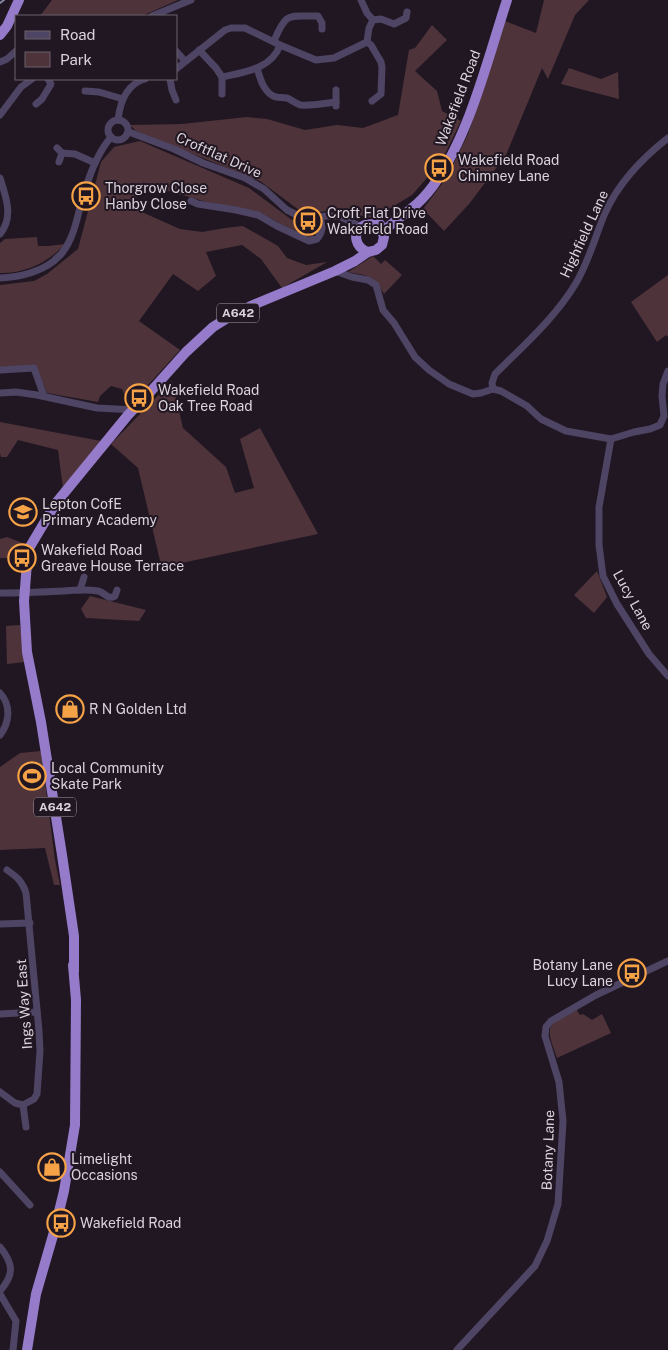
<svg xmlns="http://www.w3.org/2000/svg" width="668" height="1350" font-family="'Public Sans',sans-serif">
	<rect width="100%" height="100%" fill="#211723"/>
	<!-- green -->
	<g fill="#4e333a">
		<polygon points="52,0 178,0 142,16 40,16"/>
		<polygon points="544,0 589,0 575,15 548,79 542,68 506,155 469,204 444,231 423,209 447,177 468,134 505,21 536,33"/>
		<polygon points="432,25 447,40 415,71 437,91 442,111 461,121 441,162 412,195 374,218 329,210 317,213 303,213 260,181 136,131 130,125 182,124 247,117 267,119 305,130 337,125 363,128 398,115 409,50 415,48"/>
		<polygon points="569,68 601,79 618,72 619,99 561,84"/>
		<polygon points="140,141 249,188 292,220 314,222 316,230 313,237 309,237 281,224 261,213 203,201 165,190 140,188 136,198 144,213 180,229 202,232 225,228 243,226 278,246 287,258 306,265 327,262 282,288 261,259 242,245 206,252 216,276 198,291 173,274 139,321 180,350 129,406 122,389 111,386 100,396 98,402 47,393 36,365 0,367 0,285 34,281 47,274 78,249 101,162 114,147"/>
		<path d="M37,237L38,246H49L65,244C49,262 24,274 0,273V243L5,239Z"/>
		<path d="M373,256L381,264L385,260L402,275L384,294C373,274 368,276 348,272Z"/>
		<polygon points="668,275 668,337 666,335 657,342 631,302"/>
		<polygon points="172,381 183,428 226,467 235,493 254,488 240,439 260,428 318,534 172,565 162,569 138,468 111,444"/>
		<polygon points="0,422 101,441 63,488 58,450 18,440 7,457 1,457 0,453"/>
		<polygon points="7,537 25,544 20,558 0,558 0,539"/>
		<polygon points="597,571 607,597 594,613 574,595"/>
		<polygon points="90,596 146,610 139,621 86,618 81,609"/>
		<polygon points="20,625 25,662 7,664 6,626"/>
		<polygon points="41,751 55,860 60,885 54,885 45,848 0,850 0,767 20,753"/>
		<path d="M576,1009L580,1015L583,1014L592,1020L602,1014L611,1033L557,1058C545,1025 546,1026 576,1009Z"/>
	</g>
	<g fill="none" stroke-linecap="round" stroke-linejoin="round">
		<!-- stream -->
		<polyline stroke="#8687a3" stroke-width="2" points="0,3 4,0"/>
		<!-- minor -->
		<g stroke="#4e4463" stroke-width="7">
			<polyline points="361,0 367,13 373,20"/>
			<polyline points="152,16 191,0"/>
			<path d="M274,41C287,10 289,17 318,16L322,23V29"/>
			<polyline points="367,42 371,45 381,62 382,67 381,94 372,101"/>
			<path d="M199,50L216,68L222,77C244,72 272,69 280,45"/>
			<polyline points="176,51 185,61"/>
			<polyline points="0,62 7,59 16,51"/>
			<path d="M257,68C260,78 264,94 276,97C279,98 283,97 287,98C292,100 296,104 301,105C309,106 327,103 336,102"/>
			<polyline points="176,69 225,30 231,28 245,28 280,45 316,60 334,58 367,42 369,28 373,20 381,19 394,24 406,18 407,12"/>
			<polyline points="222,77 222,94"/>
			<polyline points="170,79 172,90 176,100"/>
			<polyline points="336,90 336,106"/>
			<polyline points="85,91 99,92 123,99"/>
			<polyline points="36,104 42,99 51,84 48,79"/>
			<polyline points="0,115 21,87 32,79"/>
			<circle cx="118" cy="130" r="10"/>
			<path d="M118,120C120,102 127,84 145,79"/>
			<polyline points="129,132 174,149 203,163 245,178 264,189 287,210 301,217 311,219 325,216 334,216 341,217 361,227"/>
			<polyline points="57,148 62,153 75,154 95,163"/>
			<polyline points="59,162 62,153"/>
			<path d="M0,178C6,197 14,217 0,234"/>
			<path d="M191,201L198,204L236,210L258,215L277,226L309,241L317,239C323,232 323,226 320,218"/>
			<polyline points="335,271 352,277 368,280 376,285 383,310 394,323 415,357 429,370 449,384 473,394 481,393 493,389 501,391 527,406 541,419 566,431 611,439 634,432 650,429 660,425 664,416 662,396 663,384 668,371"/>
			<path d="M0,278C20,277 38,273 54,261C56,258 60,256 62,253C73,239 77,220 81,203C88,180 95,156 111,137"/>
			<polyline points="0,370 34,368 44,396"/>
			<path d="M493,389L492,383L495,374C523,346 556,317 576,283C589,261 595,237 605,213C619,182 641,159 668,138"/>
			<polyline points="0,393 16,392 37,395 97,408 135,410"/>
			<polyline points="611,439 599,507 599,545 603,576 617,604 649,654 668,676"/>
			<polyline points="80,590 84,577"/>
			<path d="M0,593C21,593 42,592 63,591C74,590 87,589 98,591C106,593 107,600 115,596L117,590"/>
			<path d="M0,693C11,705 10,722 0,735"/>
			<polyline points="0,924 30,923"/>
			<polyline points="0,1014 37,1012"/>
			<path d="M0,1092L15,1103L23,1105L34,1099L37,1094L40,1051L39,1031L26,893C22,881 17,877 7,870"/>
			<polyline points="23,1105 26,1127"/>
			<polyline points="0,1172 30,1205"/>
			<path d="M0,1247C13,1263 15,1274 0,1291"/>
			<polyline points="0,1294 16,1321 13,1350"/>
			<polyline points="457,1350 535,1266 547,1241 558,1204 563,1121 559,1082 545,1036 546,1027 551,1021 596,995 668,961"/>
		</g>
		<!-- highway -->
		<g stroke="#957bc9" stroke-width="10">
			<polyline points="0,35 7,26 19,0"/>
			<path d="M383,233C391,222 402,217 412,208C420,202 427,194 433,186C470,134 487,61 507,0"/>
			<path d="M368,252C356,248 351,233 363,226C368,223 374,225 380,224"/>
			<polyline points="74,971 74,936 62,855 41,722 27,652 24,601 28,550 56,503 128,415 152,390 186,352 213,327 229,317 253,305 335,271 355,261 368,252 376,250 382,245 384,237 381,229 375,225"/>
			<polyline points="27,1350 36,1294 54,1232 64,1191 75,1125 76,1000 73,965"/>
		</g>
	</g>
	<!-- icons -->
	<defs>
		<g id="bus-ring" transform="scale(1.4375)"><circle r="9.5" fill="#211723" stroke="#f6a247" stroke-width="1.5"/><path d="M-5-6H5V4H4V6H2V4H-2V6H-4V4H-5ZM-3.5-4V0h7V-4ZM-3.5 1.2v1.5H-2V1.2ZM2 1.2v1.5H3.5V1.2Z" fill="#f6a247"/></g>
		<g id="school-ring" transform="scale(1.4375)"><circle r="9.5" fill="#211723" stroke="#f6a247" stroke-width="1.5"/><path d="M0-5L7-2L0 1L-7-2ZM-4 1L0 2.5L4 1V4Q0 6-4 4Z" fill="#f6a247"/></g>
		<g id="shop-ring" transform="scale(1.4375)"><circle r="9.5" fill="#211723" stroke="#f6a247" stroke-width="1.5"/><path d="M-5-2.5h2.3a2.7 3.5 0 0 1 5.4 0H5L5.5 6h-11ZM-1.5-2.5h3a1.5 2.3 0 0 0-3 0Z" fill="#f6a247"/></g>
		<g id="stadium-ring" transform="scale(1.4375)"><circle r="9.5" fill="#211723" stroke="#f6a247" stroke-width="1.5"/><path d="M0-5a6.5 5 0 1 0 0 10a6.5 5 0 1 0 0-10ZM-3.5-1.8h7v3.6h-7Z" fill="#f6a247"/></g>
	</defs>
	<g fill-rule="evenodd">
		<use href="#bus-ring" x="439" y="168"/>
		<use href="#bus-ring" x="86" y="196"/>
		<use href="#bus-ring" x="308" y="221"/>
		<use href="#bus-ring" x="139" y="398"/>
		<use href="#school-ring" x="23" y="512"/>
		<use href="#bus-ring" x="22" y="558"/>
		<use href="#shop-ring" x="70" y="709"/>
		<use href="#stadium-ring" x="32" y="776"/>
		<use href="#bus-ring" x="632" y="973"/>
		<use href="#shop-ring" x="52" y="1167"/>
		<use href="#bus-ring" x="61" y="1223"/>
	</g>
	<g text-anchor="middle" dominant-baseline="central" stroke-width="4" stroke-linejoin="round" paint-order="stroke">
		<!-- shield labels -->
		<g fill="#211723" stroke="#a39ba4" stroke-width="1">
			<rect x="217" y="303.5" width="42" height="19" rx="4"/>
			<rect x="34" y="797.5" width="42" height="19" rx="4"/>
		</g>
		<g font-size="12" font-weight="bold" fill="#dbd3dc">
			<text x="238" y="313">A642</text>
			<text x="55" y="807">A642</text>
		</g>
		<!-- street labels -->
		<g font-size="14" fill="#dbd3dc" stroke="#211723">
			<text transform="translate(458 98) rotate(-69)">Wakefield Road</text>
			<text transform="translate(219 155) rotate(24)">Croftflat Drive</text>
			<text transform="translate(584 234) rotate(-65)">Highfield Lane</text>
			<text transform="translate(633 600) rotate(61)">Lucy Lane</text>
			<text transform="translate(24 1004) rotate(-94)">Ings Way East</text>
			<text transform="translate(548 1150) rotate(-88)">Botany Lane</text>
		</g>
		<!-- poi labels -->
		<g font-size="14" fill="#dbd3dc" stroke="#211723" text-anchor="start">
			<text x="458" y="160">Wakefield Road<tspan x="458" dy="16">Chimney Lane</tspan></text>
			<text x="105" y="188">Thorgrow Close<tspan x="105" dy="16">Hanby Close</tspan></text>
			<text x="327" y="213">Croft Flat Drive<tspan x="327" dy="16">Wakefield Road</tspan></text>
			<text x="158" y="390">Wakefield Road<tspan x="158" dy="16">Oak Tree Road</tspan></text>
			<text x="42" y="504">Lepton CofE<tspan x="42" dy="16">Primary Academy</tspan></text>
			<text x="41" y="550">Wakefield Road<tspan x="41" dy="16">Greave House Terrace</tspan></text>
			<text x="89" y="709">R N Golden Ltd</text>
			<text x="51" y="768">Local Community<tspan x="51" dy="16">Skate Park</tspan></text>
			<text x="613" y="965" text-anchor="end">Botany Lane<tspan x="613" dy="16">Lucy Lane</tspan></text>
			<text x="71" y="1159">Limelight<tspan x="71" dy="16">Occasions</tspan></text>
			<text x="80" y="1223">Wakefield Road</text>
		</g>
	</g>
	<!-- legend -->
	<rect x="15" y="15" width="162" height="65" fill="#211723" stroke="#6b626d"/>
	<rect x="25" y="31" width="25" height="8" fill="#4e4463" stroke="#6b626d"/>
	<text x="60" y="40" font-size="15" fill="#dbd3dc">Road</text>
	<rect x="25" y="52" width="25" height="15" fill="#4e333a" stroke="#6b626d"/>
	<text x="60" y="65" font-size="15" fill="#dbd3dc">Park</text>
</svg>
